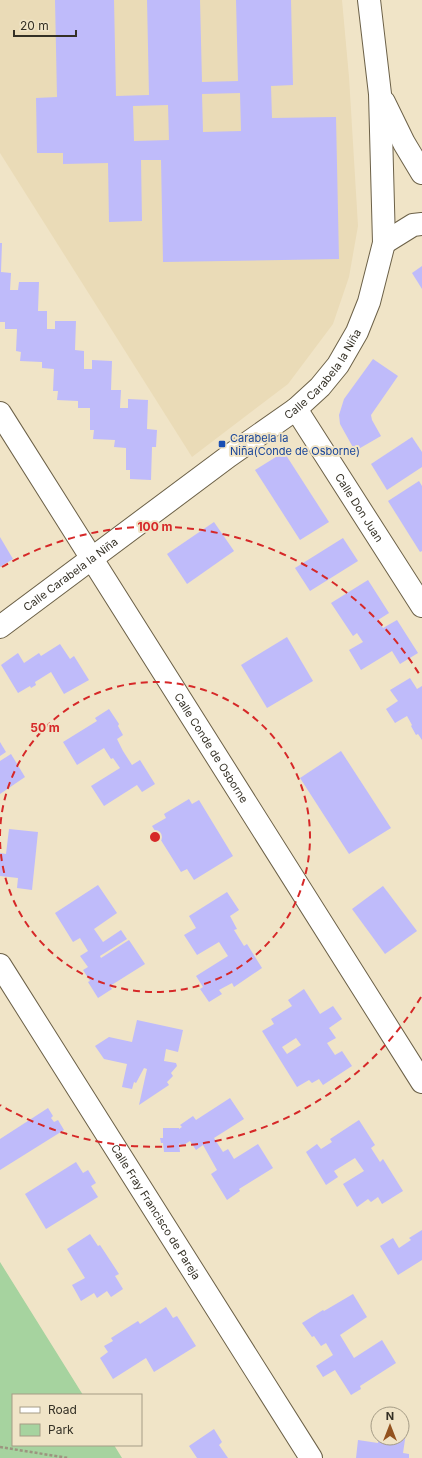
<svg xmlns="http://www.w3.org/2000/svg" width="422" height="1458" font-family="Inter,sans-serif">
	<rect width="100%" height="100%" fill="#f0e4c7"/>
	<!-- built -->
	<polygon fill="#eadbb7" points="0,0 342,0 349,77 358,226 349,277 333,324 288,384 192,457 0,153"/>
	<!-- green -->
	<polygon fill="#a6d39f" points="0,1262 83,1395 13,1395 13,1445 114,1445 122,1458 0,1458"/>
	<!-- building -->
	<g fill="#bfbbfa" fill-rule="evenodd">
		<path d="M55,0H114L116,96L149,95L147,0H200L202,82L238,81L236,0H291L293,85L271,86L272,118L336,117L339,259L163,262L161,160H141L142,221L109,222L108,163L63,164V153H37L36,98L57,97ZM240,93L241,131L203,132L202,94ZM168,105L169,140L134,141L133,106Z"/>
		<polygon points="0,243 2,243 1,272 11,273 10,290 18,290 19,282 39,282 38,311 47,311 47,329 55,329 55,321 76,321 75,350 84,351 84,369 92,369 92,360 112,361 111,390 121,390 120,408 128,408 128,399 148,400 147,429 157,430 156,447 152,447 151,480 130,479 130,470 126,470 126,448 114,447 115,440 93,439 94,430 90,430 90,408 78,408 78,401 57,400 58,391 53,391 54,369 42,368 42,362 20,361 21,352 16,351 17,329 5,329 5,322 0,322"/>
		<polygon points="422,266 422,289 412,273"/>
		<polygon points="373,359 398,376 371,415 372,420 381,436 355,451 340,424 339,415 344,399"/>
		<polygon points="412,437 422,452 422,467 387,490 371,464"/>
		<polygon points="284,452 329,522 300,540 255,470"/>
		<polygon points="419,481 422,486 422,551 420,552 388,501"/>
		<polygon points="214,522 234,551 187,584 167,554"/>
		<polygon points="0,537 13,559 0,567"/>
		<polygon points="343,538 358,561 310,591 295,568"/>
		<polygon points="368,580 389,613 378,620 383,628 397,620 418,653 400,664 392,651 361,670 349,650 363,642 357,633 353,636 331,603"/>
		<polygon points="287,637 313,681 267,708 241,665"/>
		<polygon points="60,644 70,659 74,656 89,680 64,694 51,672 35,682 36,685 31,688 30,686 18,693 1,665 18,653 24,663 39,653 41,656"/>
		<polygon points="410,678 417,689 422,686 422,740 418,734 416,735 411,726 412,725 407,716 395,723 386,709 398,701 390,690"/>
		<polygon points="109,709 119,724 118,726 123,735 117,739 123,751 132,765 140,760 155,784 142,792 137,785 104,806 91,786 120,768 113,758 111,759 104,748 77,765 63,742 97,721 95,718"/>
		<polygon points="0,742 6,752 0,756"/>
		<polygon points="341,751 391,828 349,854 300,778"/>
		<polygon points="11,754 25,777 0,794 0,761"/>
		<polygon points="189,799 192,804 199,800 233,856 194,880 187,869 181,872 152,826 166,818 164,814"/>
		<polygon points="9,829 38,832 32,890 17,888 18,878 0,876 0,853 6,854"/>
		<polygon points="98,885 117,913 94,929 103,942 121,930 127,939 100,956 101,958 129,940 145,964 110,986 112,989 98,998 88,982 90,981 83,970 88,967 80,956 88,951 80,938 73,942 55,913"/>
		<polygon points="383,886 417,931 385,954 352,909"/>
		<polygon points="227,892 239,910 230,916 237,929 234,930 244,946 247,944 262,968 234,987 232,983 219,990 222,994 209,1002 200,989 203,987 196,976 228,956 219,942 197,955 184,935 196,928 189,916"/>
		<path d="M304,989L320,1014L333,1006L342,1019L329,1028L336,1038L327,1043L335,1055L342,1051L352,1066L323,1085L319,1079L312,1083L309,1080L297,1087L262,1031L274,1024L271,1019L292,1006L288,1000ZM296,1038L301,1045L287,1054L282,1047Z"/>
		<polygon points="137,1020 183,1030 178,1052 166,1049 164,1061 176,1063 177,1066 171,1073 173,1076 167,1082 169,1085 139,1105 147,1069 144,1068 136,1083 134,1082 132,1089 122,1087 127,1064 104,1059 95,1046 109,1037 132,1042"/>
		<polygon points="230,1098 244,1119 214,1138 223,1152 228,1149 234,1159 258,1144 273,1168 239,1189 240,1191 227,1200 211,1174 217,1170 203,1145 196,1150 190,1141 182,1146 179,1143 180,1152 164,1152 163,1143 161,1143 160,1138 163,1138 163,1128 179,1128 179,1129 182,1127 180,1125 193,1116 196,1120"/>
		<polygon points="48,1108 53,1116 51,1118 54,1122 58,1120 64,1130 0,1170 0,1139"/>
		<polygon points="359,1120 375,1145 371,1148 380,1162 383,1159 403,1191 382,1204 378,1197 371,1202 368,1199 357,1207 343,1184 364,1171 355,1158 334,1171 338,1177 326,1185 306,1152 317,1144 321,1149 332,1142 330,1139"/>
		<polygon points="76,1162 83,1173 88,1170 96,1183 91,1186 98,1197 46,1229 25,1194"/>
		<polygon points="422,1230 422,1260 398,1275 380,1246 393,1238 399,1248 411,1240 409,1238"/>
		<polygon points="90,1234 98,1246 100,1245 119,1274 115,1276 123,1289 111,1297 107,1291 97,1298 94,1293 81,1301 72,1285 85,1278 67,1249"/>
		<polygon points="353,1294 367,1317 340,1335 354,1358 382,1340 396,1363 360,1386 361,1389 351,1395 335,1370 323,1377 316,1366 333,1355 326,1343 321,1346 314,1336 312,1337 302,1323 323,1310 324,1311"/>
		<polygon points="166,1307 173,1318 177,1316 196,1346 154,1372 146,1358 113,1379 100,1358 108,1352 104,1346 113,1341 111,1338 138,1321 140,1324"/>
		<polygon points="214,1429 222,1442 219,1445 228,1458 197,1458 189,1446"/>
		<polygon points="402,1432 406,1433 403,1453 409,1454 409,1458 356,1458 358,1440 378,1443 379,1438 402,1438"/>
	</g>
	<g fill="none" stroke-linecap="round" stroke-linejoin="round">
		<!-- minor casing -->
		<g stroke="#6c6148" stroke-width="24">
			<g id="minor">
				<polyline points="384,102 404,143 422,173"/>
				<polyline points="384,243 413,225 422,224"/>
				<path id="s1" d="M296,409L422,606"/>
				<path id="s2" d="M0,413L422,1082"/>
				<path id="s3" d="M0,627L229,456L296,409L320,387L338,365L357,332L369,302L384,243L380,94L369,0"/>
				<path id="s4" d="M0,965L311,1458"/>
			</g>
		</g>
		<!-- path -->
		<polyline stroke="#9c947f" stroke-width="2.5" stroke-dasharray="3 2" stroke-linecap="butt" points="0,1447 68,1458"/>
		<!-- minor -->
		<use href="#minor" stroke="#fff" stroke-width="22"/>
	</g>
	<!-- distance rings -->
	<g fill="none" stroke="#d62828" stroke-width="2" stroke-dasharray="7 5">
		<path d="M0 836A155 155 0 1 1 0 838"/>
		<path d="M421 997A310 310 0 0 1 0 1105M2 567A310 310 0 0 1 421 677"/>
	</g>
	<!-- markers -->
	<rect fill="#1a4fb4" stroke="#f0e4c7" stroke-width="1.5" x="218" y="440" width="8" height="8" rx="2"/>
	<g text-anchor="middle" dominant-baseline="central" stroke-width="4" stroke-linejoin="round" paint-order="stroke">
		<!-- street labels -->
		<g font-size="11" fill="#343025" stroke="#f0e4c7">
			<text stroke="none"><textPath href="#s3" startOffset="412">Calle Carabela la Niña</textPath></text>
			<text stroke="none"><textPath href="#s1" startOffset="117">Calle Don Juan</textPath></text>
			<text stroke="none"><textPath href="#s3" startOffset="88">Calle Carabela la Niña</textPath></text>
			<text stroke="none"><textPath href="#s2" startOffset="396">Calle Conde de Osborne</textPath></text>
			<text stroke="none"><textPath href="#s4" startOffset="292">Calle Fray Francisco de Pareja</textPath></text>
		</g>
		<!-- transit labels -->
		<g font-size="11" fill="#164399" stroke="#f0e4c7" text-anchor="start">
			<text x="230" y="438">Carabela la<tspan x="230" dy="13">Niña(Conde de Osborne)</tspan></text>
		</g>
	</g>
	<circle cx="155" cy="837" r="6" fill="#d62828" stroke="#f0e4c7" stroke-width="2"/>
	<g font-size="12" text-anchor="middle" font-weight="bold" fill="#d62828" stroke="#f0e4c7" stroke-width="4" stroke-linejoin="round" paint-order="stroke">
		<text x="155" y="531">100 m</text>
		<text x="45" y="732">50 m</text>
	</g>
	<!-- legend -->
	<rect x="12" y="1394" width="130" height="52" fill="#f0e4c7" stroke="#a59c86"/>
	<rect x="20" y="1407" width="20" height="6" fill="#ffffff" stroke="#a59c86"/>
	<text x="48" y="1414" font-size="12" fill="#343025">Road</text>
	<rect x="20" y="1424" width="20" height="12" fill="#a6d39f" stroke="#a59c86"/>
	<text x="48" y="1434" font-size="12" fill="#343025">Park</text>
	<!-- north arrow -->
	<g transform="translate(390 1426)"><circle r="19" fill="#f0e4c7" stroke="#a59c86"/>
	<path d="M0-3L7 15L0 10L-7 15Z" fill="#93521e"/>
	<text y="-6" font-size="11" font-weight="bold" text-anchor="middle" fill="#343025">N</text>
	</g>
	<!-- scale -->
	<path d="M14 30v6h62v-6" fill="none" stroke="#343025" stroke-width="2"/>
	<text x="20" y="30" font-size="12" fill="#343025" stroke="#f0e4c7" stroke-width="3" paint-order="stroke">20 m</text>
</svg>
